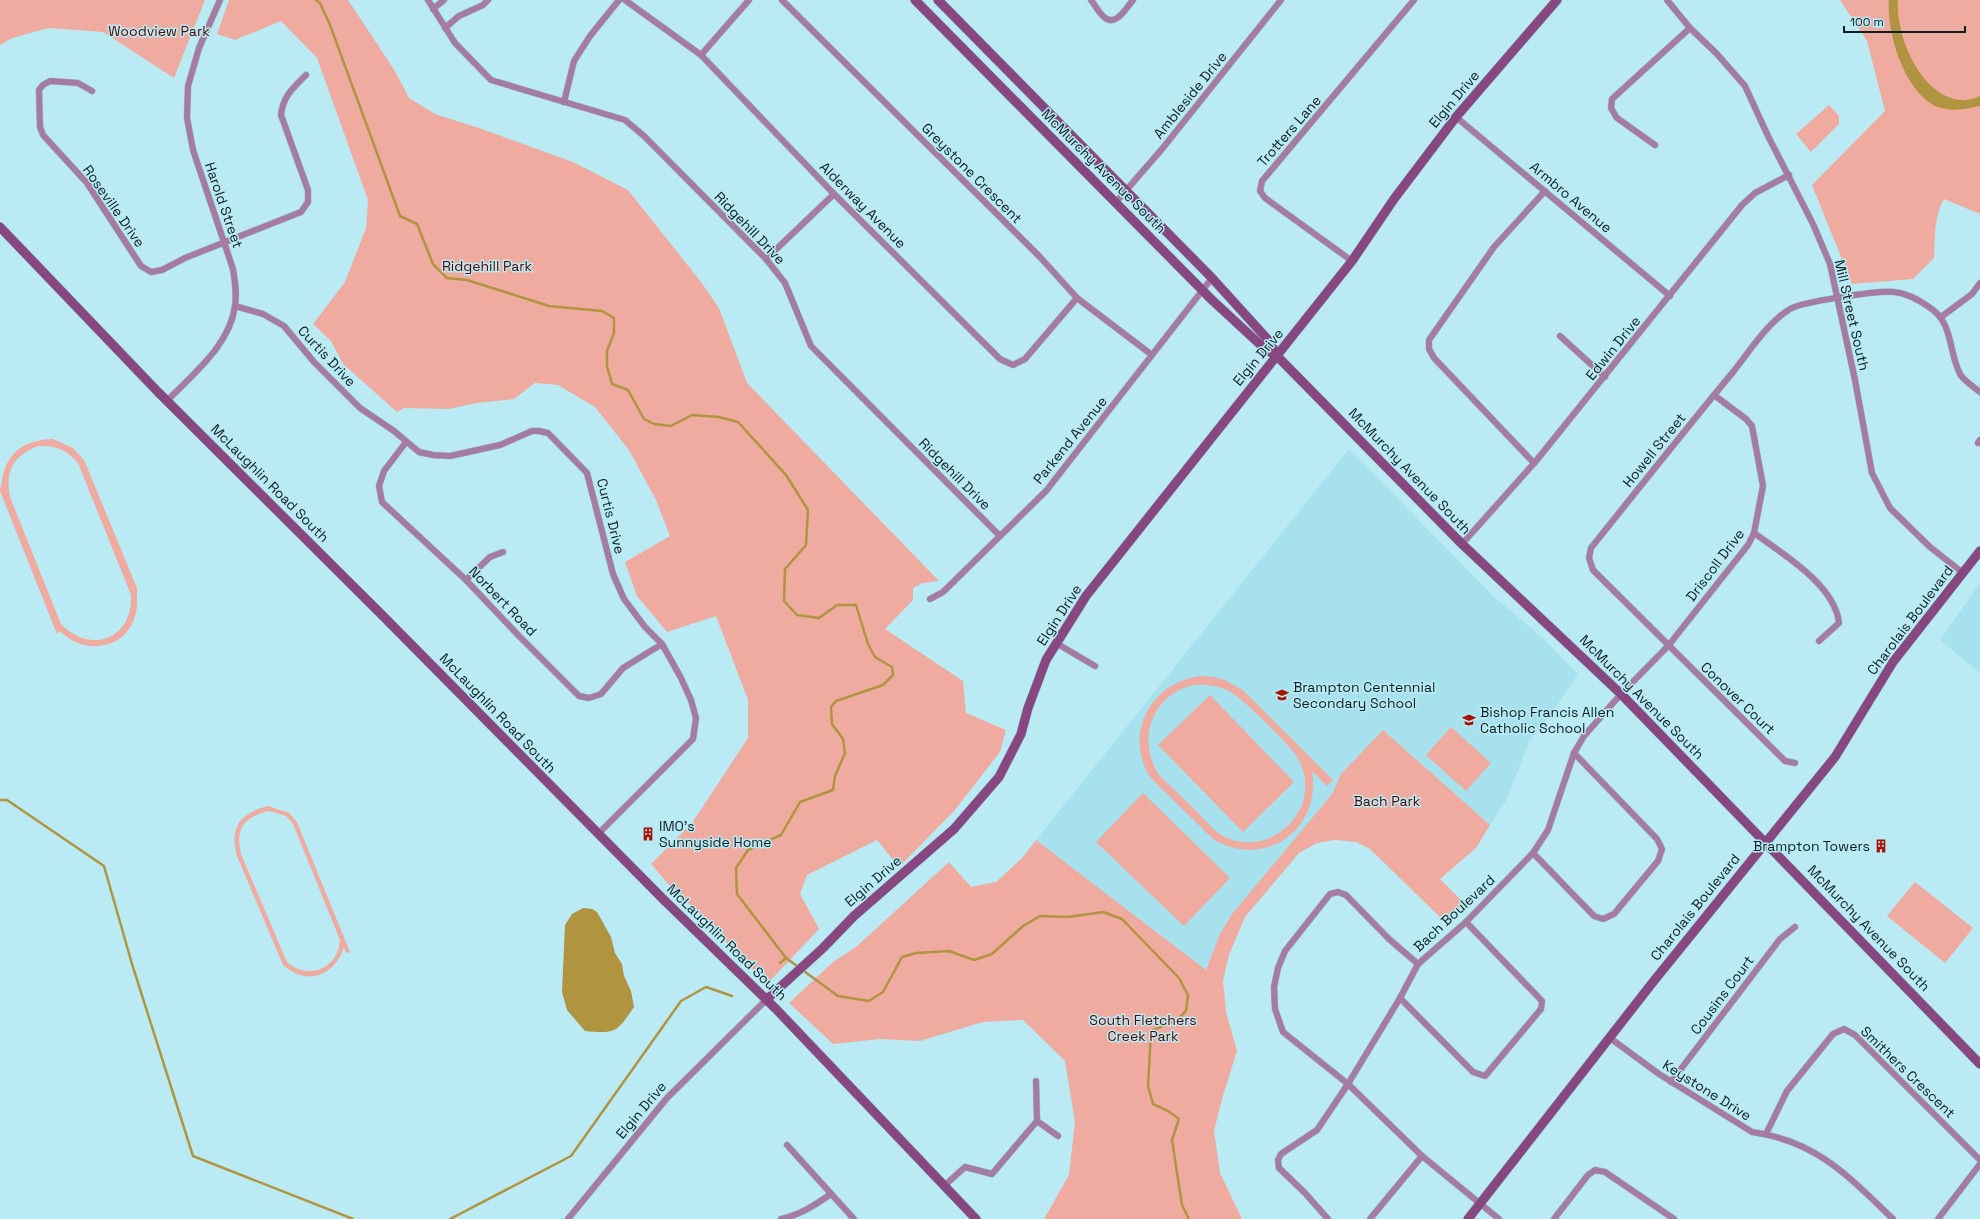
<svg xmlns="http://www.w3.org/2000/svg" width="1980" height="1219" font-family="'Space Grotesk',sans-serif">
	<rect width="100%" height="100%" fill="#baebf4"/>
	<!-- built -->
	<g fill="#a6e1ed">
		<polygon points="1349,449 1493,596 1544,639 1578,674 1554,710 1529,742 1507,799 1490,825 1383,730 1341,774 1332,794 1220,934 1206,970 1036,840"/>
		<polygon points="1980,583 1980,673 1940,640"/>
	</g>
	<!-- green -->
	<g fill="#efab9f" fill-rule="evenodd">
		<polygon points="0,0 205,0 174,78 103,32 49,28 12,38 0,45"/>
		<polygon points="229,0 348,0 395,71 409,98 435,114 482,129 573,162 628,190 701,282 719,308 747,383 939,581 923,583 913,588 913,600 885,629 963,681 966,713 1006,730 1000,752 954,811 899,867 877,840 807,875 800,894 819,929 767,984 687,902 685,904 651,864 692,823 748,738 748,700 716,616 667,632 637,596 625,562 670,536 656,500 629,450 595,407 558,385 535,383 514,399 476,403 449,409 404,408 397,412 343,364 331,341 313,324 345,282 366,228 368,200 317,58 281,21 235,40 217,34"/>
		<path d="M1840,0H1980V214L1944,199C1934,216 1935,238 1934,258L1913,279L1852,284L1812,185L1885,111L1867,41Z"/>
		<polygon points="1829,105 1839,116 1839,124 1811,152 1796,134"/>
		<path d="M53,439L73,448L84,460L137,588C137,600 138,611 133,622C119,652 81,653 60,631L57,634L0,491C0,486 2,485 2,480C7,451 25,440 53,439ZM38,446C56,445 67,450 78,463L131,595C133,639 91,655 61,624L10,497C5,471 13,456 38,446Z"/>
		<path d="M1203,676L1214,677L1225,680L1244,691L1333,780L1327,786L1312,771C1322,830 1264,870 1213,839C1198,824 1182,809 1167,794C1161,788 1153,781 1148,774C1124,729 1154,680 1203,676ZM1194,685C1205,684 1216,685 1227,690C1242,697 1284,740 1295,754C1299,759 1302,767 1304,774C1314,819 1264,858 1223,836C1214,831 1207,822 1200,815C1187,802 1173,788 1159,775C1136,740 1152,694 1194,685Z"/>
		<polygon points="1210,695 1294,782 1243,832 1158,745"/>
		<polygon points="1451,727 1491,763 1466,791 1426,755"/>
		<polygon points="1383,730 1490,825 1476,848 1440,879 1465,904 1445,922 1370,849 1356,842 1335,840 1317,843 1299,853 1245,917 1229,955 1223,981 1226,1012 1237,1051 1222,1099 1214,1131 1220,1173 1242,1219 1044,1219 1069,1175 1075,1122 1065,1061 1023,1020 983,1022 920,1041 880,1039 833,1044 789,1003 833,962 856,947 949,862 971,887 996,882 1023,857 1036,840 1206,970 1220,934 1232,914 1332,794 1341,774"/>
		<polygon points="1143,793 1230,878 1184,926 1096,842"/>
		<path d="M268,806L289,813L297,822L350,952L346,953L344,947C334,977 307,986 283,965L237,856C229,827 240,813 268,806ZM269,811L286,816L293,824L340,940C338,969 308,981 287,962L241,854C235,828 244,817 269,811Z"/>
		<polygon points="1915,882 1973,928 1945,963 1887,916"/>
	</g>
	<!-- water -->
	<g fill="#b09440">
		<path d="M1889,0H1898C1895,35 1921,98 1962,100C1967,101 1975,98 1980,96V106C1966,109 1952,112 1938,107C1905,94 1886,32 1889,0Z"/>
		<path d="M583,908L592,909L597,912L611,937L615,953L622,964L624,976L631,991L634,1007C617,1032 616,1034 585,1031L567,1010L562,992L565,925L572,914Z"/>
	</g>
	<g fill="none" stroke-linecap="round" stroke-linejoin="round">
		<!-- stream -->
		<g stroke="#b09440" stroke-width="2.5">
			<polyline points="316,0 320,3 330,25 400,216 417,224 433,264 447,278 467,280 549,306 602,311 614,318 614,333 607,351 607,366 612,384 628,390 644,419 654,424 671,426 692,415 719,417 738,422 786,475 808,510 806,545 785,569 784,601 797,615 819,618 837,605 856,605 868,644 875,657 892,667 893,675 883,685 836,701 831,707 832,724 843,739 845,753 835,776 833,790 800,802 781,835 748,850 736,868 737,894 786,958 838,996 869,1001 883,992 902,957 916,953 949,951 974,960 992,954 1023,926 1040,916 1068,917 1103,912 1122,919 1179,978 1188,995 1186,1011 1178,1019"/>
			<polyline points="0,800 7,800 104,866 132,964 193,1156 353,1219"/>
			<polyline points="780,963 786,958"/>
			<polyline points="1179,1019 1151,1031 1148,1086 1153,1104 1168,1111 1179,1119 1172,1140 1182,1205 1189,1219"/>
			<polyline points="450,1219 571,1156 681,1001 706,987 732,996"/>
		</g>
		<!-- street casing -->
		<g stroke="#9bc6ce" stroke-width="7">
			<g id="street">
				<polyline points="428,0 455,43 491,80 625,120 644,136 766,259 785,283 811,346 999,535"/>
				<polyline points="625,0 701,55 834,194 1000,359 1013,365 1025,359 1077,298"/>
				<polyline points="782,0 1040,257 1077,298 1152,355"/>
				<path d="M1091,0C1095,5 1098,11 1102,15C1115,30 1126,8 1133,0"/>
				<polyline points="1667,0 1690,28 1717,54 1745,86 1768,136 1813,224 1830,264 1855,380 1872,473 1890,508 1930,547 1963,573"/>
				<polyline points="433,9 444,0"/>
				<polyline points="445,28 459,16 483,5 488,0"/>
				<polyline points="701,55 749,0"/>
				<path d="M92,91L78,83L50,81L43,85L39,90L40,127L43,135L87,183L141,266L151,272L162,270L185,258L301,212L308,202V190L281,115C283,96 293,88 306,75"/>
				<polyline points="564,102 574,61 590,36 619,0"/>
				<polyline points="1456,117 1670,296"/>
				<polyline points="1655,145 1617,118 1611,108 1612,99 1690,28"/>
				<polyline points="1116,202 1162,149 1281,0"/>
				<polyline points="766,259 834,194"/>
				<polyline points="1352,261 1265,198 1260,191 1262,181 1414,0"/>
				<polyline points="235,306 263,314 284,326 314,362 360,408 394,431 419,452 433,455 450,456 500,445 532,431 539,431 548,433 587,473 613,574 624,599 645,627 662,644 681,678 691,700 696,718 693,739 598,834"/>
				<polyline points="1941,317 1972,294 1980,283"/>
				<polyline points="1560,336 1605,377"/>
				<path d="M167,401C193,374 230,345 235,306C237,293 235,281 233,269L193,150L187,118L188,86L199,48L220,0"/>
				<polyline points="406,442 384,471 379,486 382,502 466,580 519,636 579,696 589,698 601,694 623,668 662,644"/>
				<polyline points="1978,443 1980,440"/>
				<polyline points="1534,463 1434,358 1429,349 1429,340 1494,247 1545,191"/>
				<path d="M1754,533C1783,554 1835,585 1839,623L1819,641"/>
				<polyline points="1462,544 1536,461 1742,205 1755,193 1789,175"/>
				<polyline points="466,580 490,557 503,552"/>
				<polyline points="930,599 943,592 1046,491 1212,278"/>
				<polyline points="1056,643 1095,666"/>
				<path d="M1795,763L1785,761L1593,570L1589,558L1591,548C1638,489 1685,430 1733,372C1749,352 1768,322 1790,309C1801,302 1879,290 1894,292C1906,293 1919,300 1929,307C1954,323 1948,351 1960,374C1964,381 1974,387 1980,392"/>
				<polyline points="1533,853 1594,916 1603,919 1614,914 1658,861 1662,849 1657,839 1574,753"/>
				<polyline points="1400,998 1473,1072 1485,1076 1541,1009 1542,1001 1466,922"/>
				<path d="M1610,1038L1659,1074L1752,1132C1817,1141 1848,1176 1893,1219"/>
				<polyline points="1671,1082 1780,939 1795,927"/>
				<polyline points="1037,1121 1058,1136"/>
				<polyline points="1766,1134 1787,1091 1833,1034 1844,1029 1855,1035 1980,1160"/>
				<polyline points="787,1145 854,1219"/>
				<polyline points="944,1186 965,1167 992,1174 1037,1121 1036,1081"/>
				<polyline points="568,1219 667,1098 766,1000"/>
				<path d="M781,1219C800,1215 815,1205 831,1194"/>
				<polyline points="1328,1219 1305,1193 1279,1168 1278,1160 1281,1154 1317,1130 1348,1084 1283,1032 1275,1009 1274,987 1278,968 1285,951 1330,894 1338,892 1346,895 1389,939 1418,964"/>
				<polyline points="1370,1219 1422,1156"/>
				<polyline points="1499,1219 1422,1156 1348,1084 1400,998 1418,964 1466,922 1533,853 1548,830 1574,753 1584,736 1621,694 1668,646 1748,545 1754,533 1763,486 1752,426 1746,419 1714,395"/>
				<polyline points="1554,1219 1588,1175 1595,1170 1605,1172 1674,1219"/>
				<polyline points="1938,1219 1980,1164"/>
			</g>
		</g>
		<!-- secondary casing -->
		<g stroke="#9bc6ce" stroke-width="10">
			<g id="secondary">
				<polyline points="915,0 1212,300 1265,349 1277,356 1462,544 1621,694 1980,1064"/>
				<polyline points="938,0 1212,278 1270,342 1277,356"/>
				<polyline points="0,227 158,392 382,615 664,900 776,1009 976,1219"/>
				<polyline points="766,1000 823,948 854,916 954,829 999,777 1021,734 1028,708 1046,660 1086,596 1352,261 1394,199 1456,117 1557,0"/>
				<polyline points="1468,1219 1653,982 1835,757 1893,662 1980,551"/>
			</g>
		</g>
		<!-- street -->
		<use href="#street" stroke="#a67ba1" stroke-width="6"/>
		<!-- secondary -->
		<use href="#secondary" stroke="#874881" stroke-width="9"/>
	</g>
	<!-- icons -->
	<defs>
		<g id="school-bare" transform="scale(1.08)"><path d="M0-5L7-2L0 1L-7-2ZM-4 1L0 2.5L4 1V4Q0 6-4 4Z" fill="#a61404" stroke="#baebf4" stroke-width="2.5" paint-order="stroke"/></g>
		<g id="building-bare" transform="scale(1.08)"><path d="M-4-6H4V6H1V3H-1V6H-4ZM-2.5-4.3h1.7v1.8h-1.7ZM.8-4.3h1.7v1.8H.8ZM-2.5-1h1.7V.8h-1.7ZM.8-1h1.7V.8H.8Z" fill="#a61404" stroke="#baebf4" stroke-width="2.5" paint-order="stroke"/></g>
	</defs>
	<g fill-rule="evenodd">
		<use href="#school-bare" x="1282" y="695"/>
		<use href="#school-bare" x="1469" y="720"/>
		<use href="#building-bare" x="648" y="834"/>
		<use href="#building-bare" x="1881" y="846"/>
	</g>
	<g text-anchor="middle" dominant-baseline="central" stroke-width="3" stroke-linejoin="round" paint-order="stroke">
		<!-- park labels -->
		<g font-size="14" fill="#540601" stroke="#baebf4">
			<text x="159" y="31">Woodview Park</text>
			<text x="487" y="266">Ridgehill Park</text>
			<text x="1387" y="801">Bach Park</text>
			<text x="1143" y="1020">South Fletchers<tspan x="1143" dy="16">Creek Park</tspan></text>
		</g>
		<!-- street labels -->
		<g font-size="14" fill="#0c1f23" stroke="#baebf4">
			<text transform="translate(1190 95) rotate(-51)">Ambleside Drive</text>
			<text transform="translate(1454 99) rotate(-50)">Elgin Drive</text>
			<text transform="translate(1289 131) rotate(-49)">Trotters Lane</text>
			<text transform="translate(1104 171) rotate(45)">McMurchy Avenue South</text>
			<text transform="translate(972 173) rotate(45)">Greystone Crescent</text>
			<text transform="translate(1571 197) rotate(40)">Armbro Avenue</text>
			<text transform="translate(224 205) rotate(71)">Harold Street</text>
			<text transform="translate(863 205) rotate(45)">Alderway Avenue</text>
			<text transform="translate(114 206) rotate(55)">Roseville Drive</text>
			<text transform="translate(750 228) rotate(46)">Ridgehill Drive</text>
			<text transform="translate(1852 315) rotate(77)">Mill Street South</text>
			<text transform="translate(1613 348) rotate(-51)">Edwin Drive</text>
			<text transform="translate(327 356) rotate(47)">Curtis Drive</text>
			<text transform="translate(1258 357) rotate(-50)">Elgin Drive</text>
			<text transform="translate(1070 440) rotate(-51)">Parkend Avenue</text>
			<text transform="translate(1654 450) rotate(-51)">Howell Street</text>
			<text transform="translate(1410 471) rotate(46)">McMurchy Avenue South</text>
			<text transform="translate(955 474) rotate(45)">Ridgehill Drive</text>
			<text transform="translate(270 483) rotate(45)">McLaughlin Road South</text>
			<text transform="translate(611 516) rotate(76)">Curtis Drive</text>
			<text transform="translate(1715 565) rotate(-53)">Driscoll Drive</text>
			<text transform="translate(503 601) rotate(46)">Norbert Road</text>
			<text transform="translate(1059 615) rotate(-57)">Elgin Drive</text>
			<text transform="translate(1910 620) rotate(-53)">Charolais Boulevard</text>
			<text transform="translate(1642 697) rotate(45)">McMurchy Avenue South</text>
			<text transform="translate(1738 698) rotate(44)">Conover Court</text>
			<text transform="translate(498 713) rotate(46)">McLaughlin Road South</text>
			<text transform="translate(873 881) rotate(-41)">Elgin Drive</text>
			<text transform="translate(1695 907) rotate(-51)">Charolais Boulevard</text>
			<text transform="translate(1454 913) rotate(-43)">Bach Boulevard</text>
			<text transform="translate(1869 928) rotate(46)">McMurchy Avenue South</text>
			<text transform="translate(727 942) rotate(44)">McLaughlin Road South</text>
			<text transform="translate(1722 995) rotate(-53)">Cousins Court</text>
			<text transform="translate(1908 1072) rotate(44)">Smithers Crescent</text>
			<text transform="translate(1707 1090) rotate(32)">Keystone Drive</text>
			<text transform="translate(641 1110) rotate(-50)">Elgin Drive</text>
		</g>
		<!-- poi labels -->
		<g font-size="14" fill="#0c1f23" stroke="#baebf4" text-anchor="start">
			<text x="1293" y="687">Brampton Centennial<tspan x="1293" dy="16">Secondary School</tspan></text>
			<text x="1480" y="712">Bishop Francis Allen<tspan x="1480" dy="16">Catholic School</tspan></text>
			<text x="659" y="826">IMO's<tspan x="659" dy="16">Sunnyside Home</tspan></text>
			<text x="1870" y="846" text-anchor="end">Brampton Towers</text>
		</g>
	</g>
	<!-- scale -->
	<path d="M1844 26v6h121v-6" fill="none" stroke="#0c1f23" stroke-width="2"/>
	<text x="1850" y="26" font-size="12" fill="#0c1f23" stroke="#baebf4" stroke-width="3" paint-order="stroke">100 m</text>
</svg>
